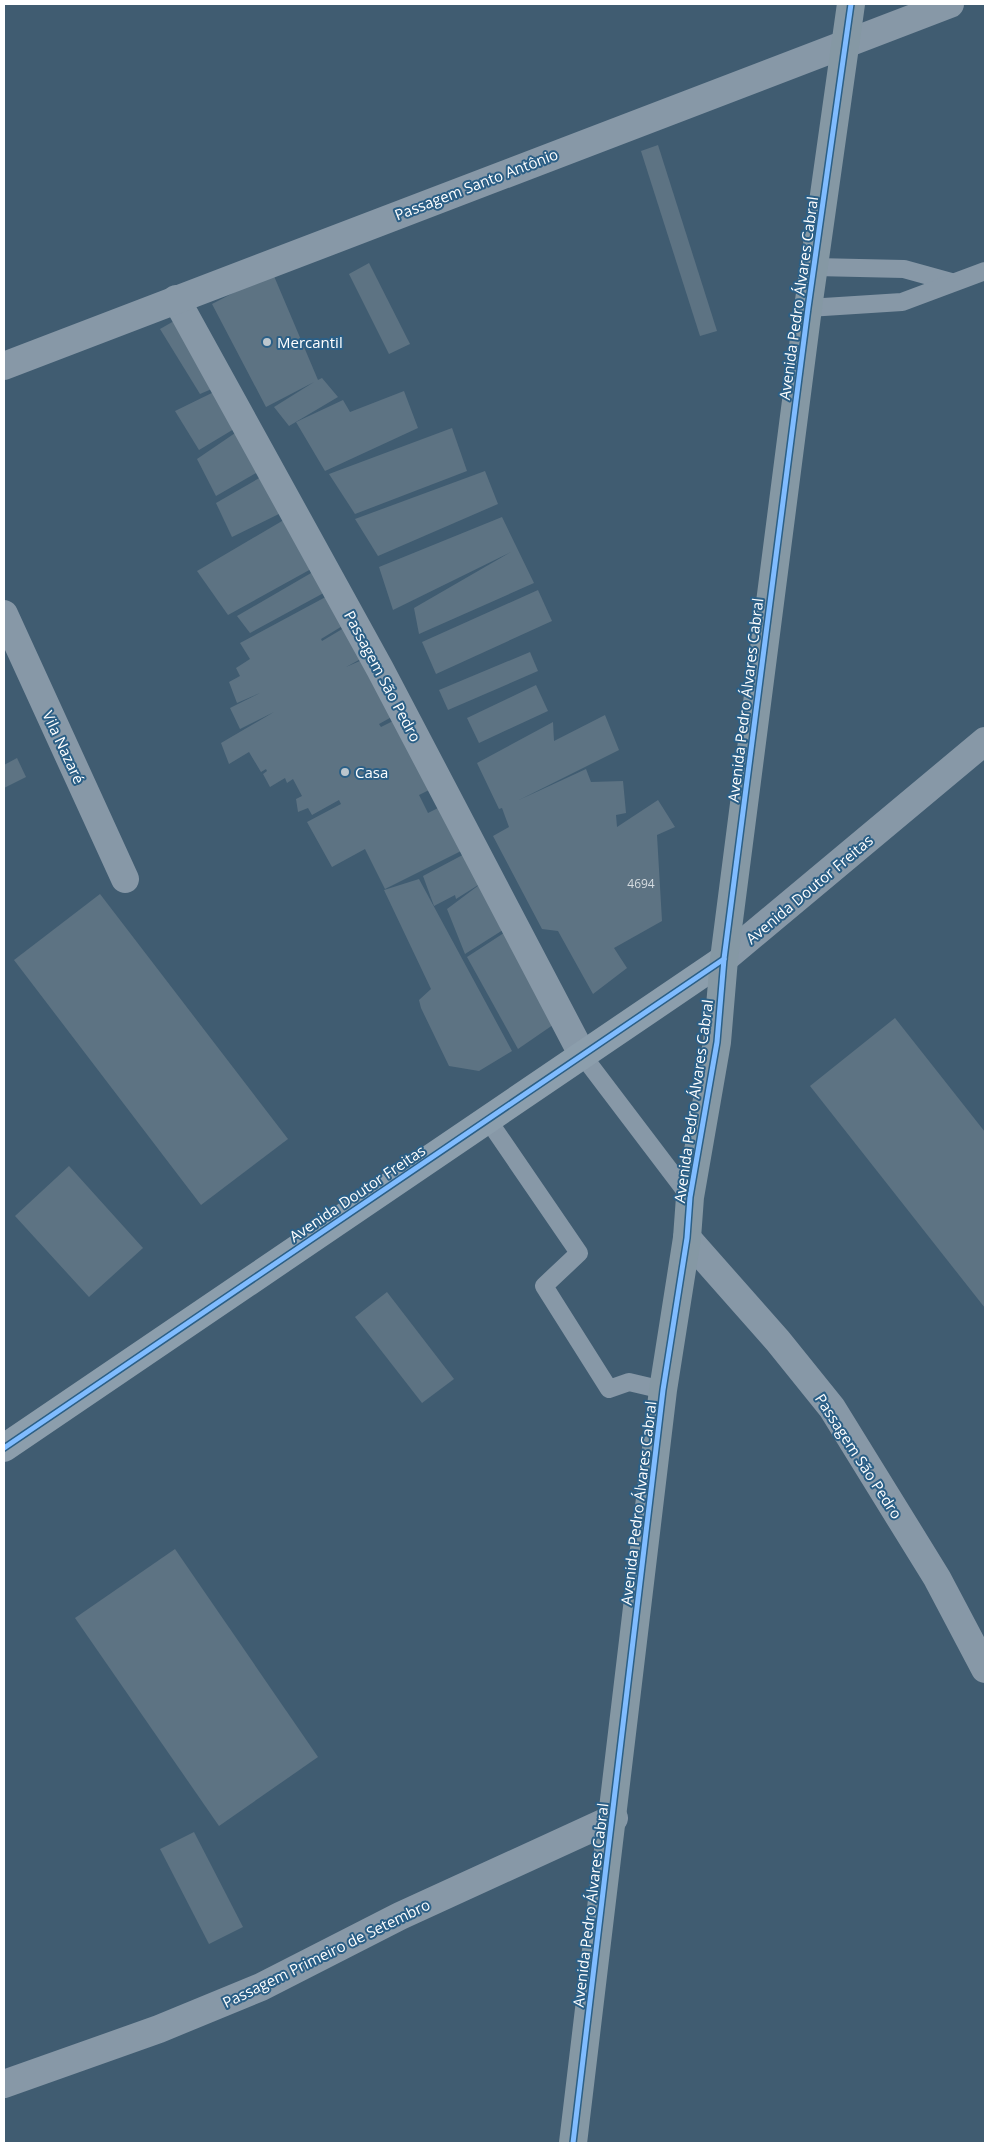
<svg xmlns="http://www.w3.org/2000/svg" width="989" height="2147" font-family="'Open Sans',sans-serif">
	<rect width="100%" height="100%" fill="#405c71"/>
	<!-- building -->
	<g fill="#5d7383">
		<polygon points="658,145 717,331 700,336 641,151"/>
		<polygon points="369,263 410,344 389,354 349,274"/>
		<polygon points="271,269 318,380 322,378 338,397 289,426 274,407 314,382 266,407 212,304 256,281"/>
		<polygon points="181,317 221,385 200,394 160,329"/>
		<polygon points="220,389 239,426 199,450 175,411"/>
		<polygon points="404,391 418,428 325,471 296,422 343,400 350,412"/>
		<polygon points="452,428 467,471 355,514 329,474"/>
		<polygon points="241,429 263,469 216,496 197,459"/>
		<polygon points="485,471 498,504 378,556 355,519"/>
		<polygon points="268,473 285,511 232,537 216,503"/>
		<polygon points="294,514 322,563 228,615 197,571"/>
		<polygon points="502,517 534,583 419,634 414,608 511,552 393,610 379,567"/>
		<polygon points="318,569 331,589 250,633 237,616"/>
		<polygon points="538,590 552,621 436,674 422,642"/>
		<polygon points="333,593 349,622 321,639 322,641 349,625 368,655 346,667 369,657 397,714 379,724 381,727 401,717 431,789 419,795 428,813 442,806 463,850 385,889 365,849 332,867 307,822 341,804 339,800 312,815 308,808 298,812 296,799 302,796 293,779 287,783 285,778 270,787 263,774 267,771 266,769 261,772 249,752 229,764 221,743 274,712 240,729 230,708 260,693 237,703 229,682 240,676 236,668 250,659 240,643"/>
		<polygon points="530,652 538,671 448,710 439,690"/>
		<polygon points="536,685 548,711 479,743 467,718"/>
		<polygon points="605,715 619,750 519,800 586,769 591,782 623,781 626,813 616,815 617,827 658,800 675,827 657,835 662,921 614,948 627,968 593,994 558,931 542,929 493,836 509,827 502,808 499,809 477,763 553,722 554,741"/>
		<polygon points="17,758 26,777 4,788 4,765"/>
		<polygon points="472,850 514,923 465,954 447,909 483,882 456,899 455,895 434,906 423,876"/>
		<polygon points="419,879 512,1051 479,1071 449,1066 421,1008 419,1000 431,989 384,890"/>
		<polygon points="100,894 288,1139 201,1205 14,960"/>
		<polygon points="510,929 563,1018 518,1049 467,957"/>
		<polygon points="895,1018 985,1132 985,1308 810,1086"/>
		<polygon points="69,1166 143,1248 89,1297 15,1216"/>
		<polygon points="387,1292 454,1379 422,1403 355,1317"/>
		<polygon points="175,1549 318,1757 219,1826 75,1618"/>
		<polygon points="194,1832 243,1927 209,1944 160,1849"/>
	</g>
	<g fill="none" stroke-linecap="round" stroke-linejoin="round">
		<!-- service -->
		<g stroke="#8798a7" stroke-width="18">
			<polyline points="815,267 904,269 951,282"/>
			<polyline points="808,308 902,302 985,271"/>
			<polyline points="583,1056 690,1197"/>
			<polyline points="488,1120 579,1253 544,1286 609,1389 629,1382 663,1390"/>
		</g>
		<!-- minor -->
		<g stroke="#8798a7" stroke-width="28">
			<polyline points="176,299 380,669 583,1056"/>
			<polyline points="4,366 950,4"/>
			<polyline points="4,614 125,879"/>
			<polyline points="724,959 985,741"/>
			<polyline points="687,1238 778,1341 832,1408 937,1578 985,1669"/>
			<polyline points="4,2084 159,2029 261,1987 400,1916 614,1818"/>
		</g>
		<!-- secondary -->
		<polyline stroke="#8c9eac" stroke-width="28" points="4,1448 724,959"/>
		<!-- primary -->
		<polyline stroke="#8598a4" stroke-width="28" points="573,2143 663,1390 687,1238 690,1197 717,1042 724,959 808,308 851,4"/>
		<!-- cycleway casing -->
		<g stroke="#2b5f86" stroke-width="8">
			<g id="cycleway">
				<polyline points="4,1448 724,959"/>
				<polyline points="573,2143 663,1390 687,1238 690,1197 717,1042 724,959 808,308 851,4"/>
			</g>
		</g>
		<!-- cycleway -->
		<use href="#cycleway" stroke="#80bcff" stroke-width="5"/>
	</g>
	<!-- markers -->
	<g fill="#bcc6cd" stroke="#2b5f86" stroke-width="2">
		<circle cx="267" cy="342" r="5"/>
		<circle cx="345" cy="772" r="5"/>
	</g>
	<g text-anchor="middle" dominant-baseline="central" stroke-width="4" stroke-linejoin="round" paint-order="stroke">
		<!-- number labels -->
		<g font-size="12" fill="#d6dce0">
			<text x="641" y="883">4694</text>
		</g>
		<!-- street labels -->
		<g font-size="15" fill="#fff" stroke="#2b5f86">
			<text transform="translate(476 184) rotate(-21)">Passagem Santo Antônio</text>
			<text transform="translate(798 298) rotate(-82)">Avenida Pedro Álvares Cabral</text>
			<text transform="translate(383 676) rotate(62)">Passagem São Pedro</text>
			<text transform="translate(745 700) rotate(-83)">Avenida Pedro Álvares Cabral</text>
			<text transform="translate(64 747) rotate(65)">Vila Nazaré</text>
			<text transform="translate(809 889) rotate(-40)">Avenida Doutor Freitas</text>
			<text transform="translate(693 1101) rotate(-82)">Avenida Pedro Álvares Cabral</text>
			<text transform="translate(357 1193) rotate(-34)">Avenida Doutor Freitas</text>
			<text transform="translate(859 1456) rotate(57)">Passagem São Pedro</text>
			<text transform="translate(638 1503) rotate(-83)">Avenida Pedro Álvares Cabral</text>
			<text transform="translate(590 1905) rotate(-83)">Avenida Pedro Álvares Cabral</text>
			<text transform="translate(326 1953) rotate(-26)">Passagem Primeiro de Setembro</text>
		</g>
		<!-- poi labels -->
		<g font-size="15" fill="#fff" stroke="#2b5f86" text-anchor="start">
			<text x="277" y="342">Mercantil</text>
			<text x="355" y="772">Casa</text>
		</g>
	</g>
	<!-- border -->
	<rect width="989" height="2147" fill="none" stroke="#ffffff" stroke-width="10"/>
</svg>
